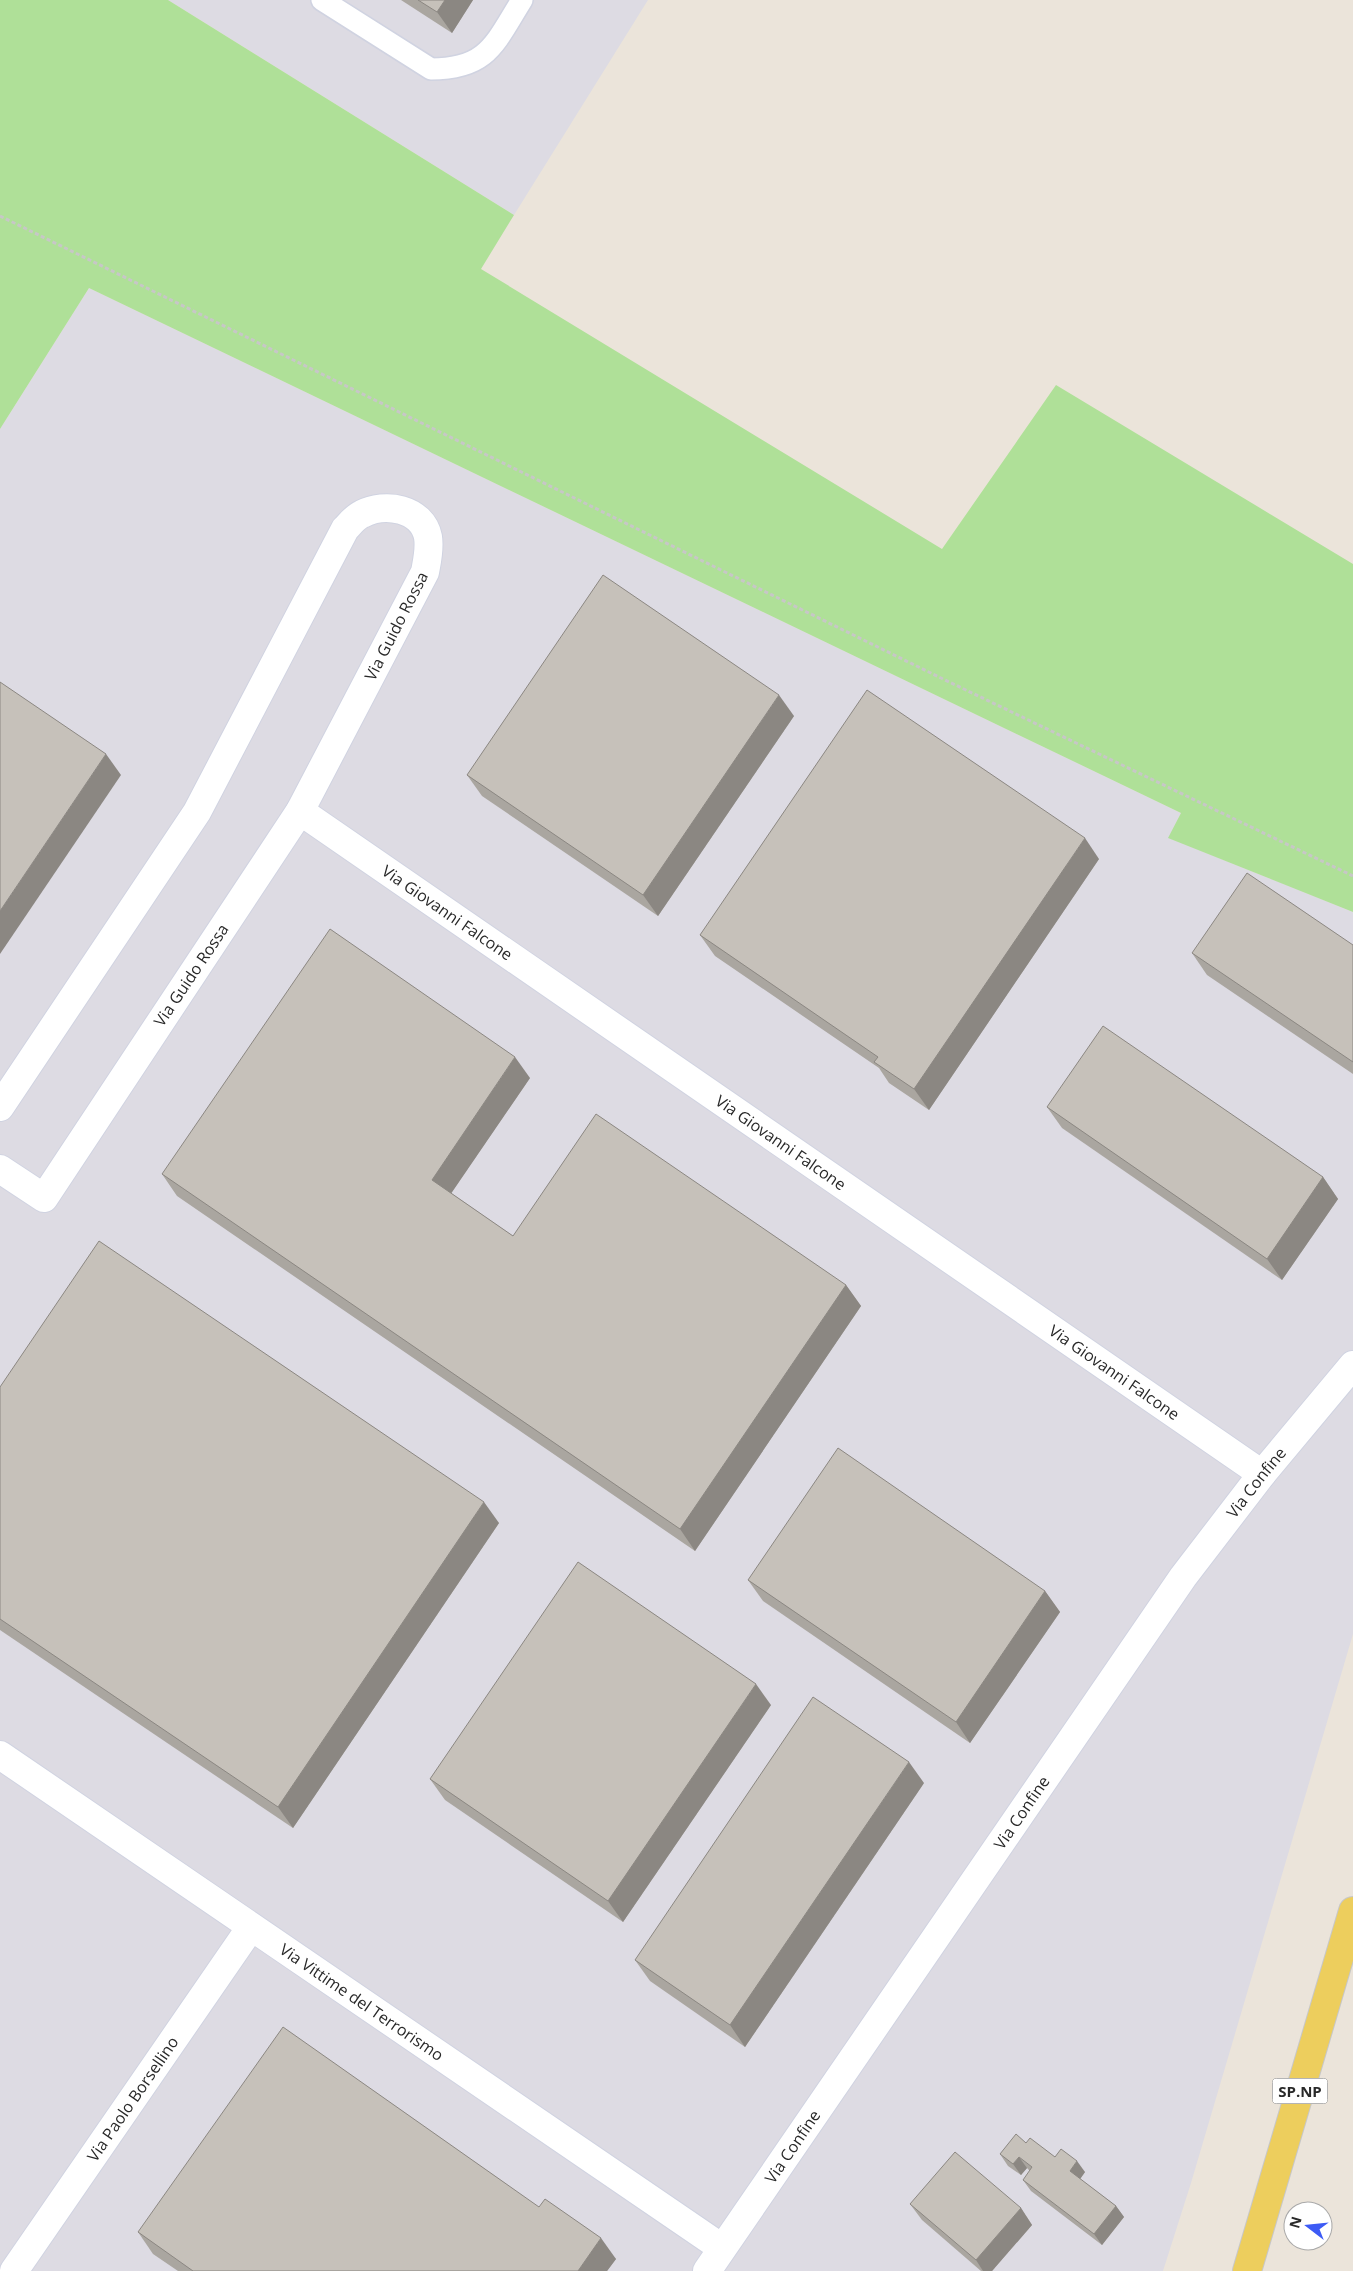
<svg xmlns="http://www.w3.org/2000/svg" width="1353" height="2271" font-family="'Open Sans',sans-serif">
	<rect width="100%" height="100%" fill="#ebe4da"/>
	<!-- industrial -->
	<g fill="#dddbe3">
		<polygon points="168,0 648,0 514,215"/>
		<polygon points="89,288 1181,813 1169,838 1353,912 1353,1634 1191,2183 1163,2271 0,2271 0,429"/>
	</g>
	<!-- green -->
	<polygon fill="#afe098" points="0,0 168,0 514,215 481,269 942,549 1056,385 1353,564 1353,912 1168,838 1181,813 89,288 0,429"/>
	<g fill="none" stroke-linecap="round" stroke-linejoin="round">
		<!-- service casing -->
		<g stroke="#d0d3e1" stroke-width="24">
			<path id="service" d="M322,0L431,69C488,69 495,43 522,0"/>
		</g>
		<!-- minor casing -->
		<g stroke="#d0d3e1" stroke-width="30">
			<g id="minor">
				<path id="s1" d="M300,811L1262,1474"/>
				<path d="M0,1107L197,812L345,529C350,524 355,517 362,514C385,502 422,508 428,537C430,549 427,561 425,572L300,811L44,1198L0,1169"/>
				<path id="s2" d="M0,1755L722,2248"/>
				<path id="s3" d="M14,2271L251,1927"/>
				<path id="s4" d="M707,2271L1183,1577L1262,1474L1353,1365"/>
			</g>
		</g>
		<!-- primary casing -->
		<g stroke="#c7c7c7" stroke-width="30">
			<polyline id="primary" points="1247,2271 1353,1911"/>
		</g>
		<!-- path -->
		<polyline stroke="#c7c7c7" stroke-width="3" stroke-dasharray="4 2.5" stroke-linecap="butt" points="0,216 943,679 1353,876"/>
		<!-- service -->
		<use href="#service" stroke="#fff" stroke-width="21"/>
		<!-- minor -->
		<use href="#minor" stroke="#fff" stroke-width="28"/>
		<!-- primary -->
		<use href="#primary" stroke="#edce5d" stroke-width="28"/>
	</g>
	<!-- wall -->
	<g fill="#aaa6a0">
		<polygon points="401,0 473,0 452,33"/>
		<polygon points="794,716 658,916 482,796 467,775"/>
		<polygon points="1099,859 929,1110 889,1083 879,1068 715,956 700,935"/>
		<polygon points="1353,945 1353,1074 1207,975 1192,953"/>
		<polygon points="530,1078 451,1193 513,1236 846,1285 861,1306 695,1551 177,1196 162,1174"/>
		<polygon points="1047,1107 1323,1177 1338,1199 1282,1280 1062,1128"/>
		<polygon points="0,1387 499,1523 293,1828 0,1630"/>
		<polygon points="748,1580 1045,1591 1060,1612 970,1743 763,1601"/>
		<polygon points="771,1705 623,1922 445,1800 430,1779"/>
		<polygon points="924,1783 745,2047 650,1981 635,1960"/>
		<polygon points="1026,2143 1085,2172 1080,2179 1116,2206 1124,2217 1102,2245 1031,2191 1023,2180 1030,2171 1027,2168 1021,2175 1008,2166 1000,2154"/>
		<polygon points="910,2204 1021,2208 1032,2225 992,2271 981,2271 922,2220"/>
		<polygon points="539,2207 616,2259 607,2271 178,2271 153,2254 138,2232"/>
	</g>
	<!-- shaded-wall -->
	<g fill="#8b8782">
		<polygon points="445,0 473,0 452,33 437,12"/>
		<polygon points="779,695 794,716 658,916 643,895"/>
		<polygon points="106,754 121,775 0,954 0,911"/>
		<polygon points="1085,838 1099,859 929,1110 914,1089"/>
		<polygon points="515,1057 530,1078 446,1201 432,1180"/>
		<polygon points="1323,1177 1338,1199 1282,1280 1267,1259"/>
		<polygon points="846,1285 861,1306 695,1551 680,1529"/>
		<polygon points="484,1502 499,1523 293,1828 278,1807"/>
		<polygon points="1045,1591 1060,1612 970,1743 956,1722"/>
		<polygon points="756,1684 771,1705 623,1922 608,1901"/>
		<polygon points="909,1762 924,1783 745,2047 730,2025"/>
		<polygon points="1019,2157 1027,2168 1021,2175 1013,2164"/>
		<polygon points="1077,2161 1085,2172 1078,2182 1070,2171"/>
		<polygon points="1116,2206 1124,2217 1102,2245 1094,2234"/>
		<polygon points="1021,2208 1032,2225 992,2271 983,2271 976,2260"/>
		<polygon points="601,2238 616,2259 607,2271 578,2271"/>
	</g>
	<!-- building -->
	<g fill="#c6c1ba" stroke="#8b8782">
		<polygon points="418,0 445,0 437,12"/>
		<polygon points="603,575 779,695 643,895 467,775"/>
		<polygon points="0,682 106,754 0,911"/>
		<polygon points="867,690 1085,838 914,1089 874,1062 878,1057 700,935"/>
		<polygon points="1247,873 1353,945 1353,1062 1192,953"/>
		<polygon points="330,929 515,1057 432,1180 513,1236 596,1114 846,1285 680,1529 162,1174"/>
		<polygon points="1103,1026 1323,1177 1267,1259 1047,1107"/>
		<polygon points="99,1241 484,1502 278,1807 0,1619 0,1387"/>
		<polygon points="838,1448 1045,1591 956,1722 748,1580"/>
		<polygon points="578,1562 756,1684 608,1901 430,1779"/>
		<polygon points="813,1697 909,1762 730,2025 635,1960"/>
		<polygon points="283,2027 539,2207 545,2199 601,2238 578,2271 193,2271 138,2232"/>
		<polygon points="1016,2134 1026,2143 1030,2138 1055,2157 1061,2149 1077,2161 1070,2171 1116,2206 1094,2234 1023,2180 1032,2167 1019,2157 1013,2164 1000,2154"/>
		<polygon points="955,2152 1021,2208 976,2260 910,2204"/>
	</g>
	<g text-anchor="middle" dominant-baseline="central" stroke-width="4" stroke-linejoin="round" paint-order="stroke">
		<!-- shield labels -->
		<rect fill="#fff" stroke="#696969" stroke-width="1" x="1272.5" y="2078.5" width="55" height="25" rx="4"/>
		<g font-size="15" font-weight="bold" fill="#292929">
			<text x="1300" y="2091">SP.NP</text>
		</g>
		<!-- street labels -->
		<g font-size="16" fill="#292929" stroke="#fff">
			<text transform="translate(396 626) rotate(-63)">Via Guido Rossa</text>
			<text stroke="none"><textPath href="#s1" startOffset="179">Via Giovanni Falcone</textPath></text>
			<text transform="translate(191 975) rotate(-56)">Via Guido Rossa</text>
			<text stroke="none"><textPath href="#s1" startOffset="584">Via Giovanni Falcone</textPath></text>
			<text stroke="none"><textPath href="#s1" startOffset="989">Via Giovanni Falcone</textPath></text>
			<text stroke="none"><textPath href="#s4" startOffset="961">Via Confine</textPath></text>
			<text stroke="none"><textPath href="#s4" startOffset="556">Via Confine</textPath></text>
			<text stroke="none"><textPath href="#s2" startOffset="438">Via Vittime del Terrorismo</textPath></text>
			<text stroke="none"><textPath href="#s3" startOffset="209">Via Paolo Borsellino</textPath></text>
			<text stroke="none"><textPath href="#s4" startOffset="151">Via Confine</textPath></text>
		</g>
	</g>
	<!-- north arrow -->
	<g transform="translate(1308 2226) rotate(286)"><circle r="24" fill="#ffffff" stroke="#a9a9a9"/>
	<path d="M0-4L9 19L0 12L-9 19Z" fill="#3d5bf5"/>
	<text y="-8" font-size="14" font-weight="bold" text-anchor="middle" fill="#292929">N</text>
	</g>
</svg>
